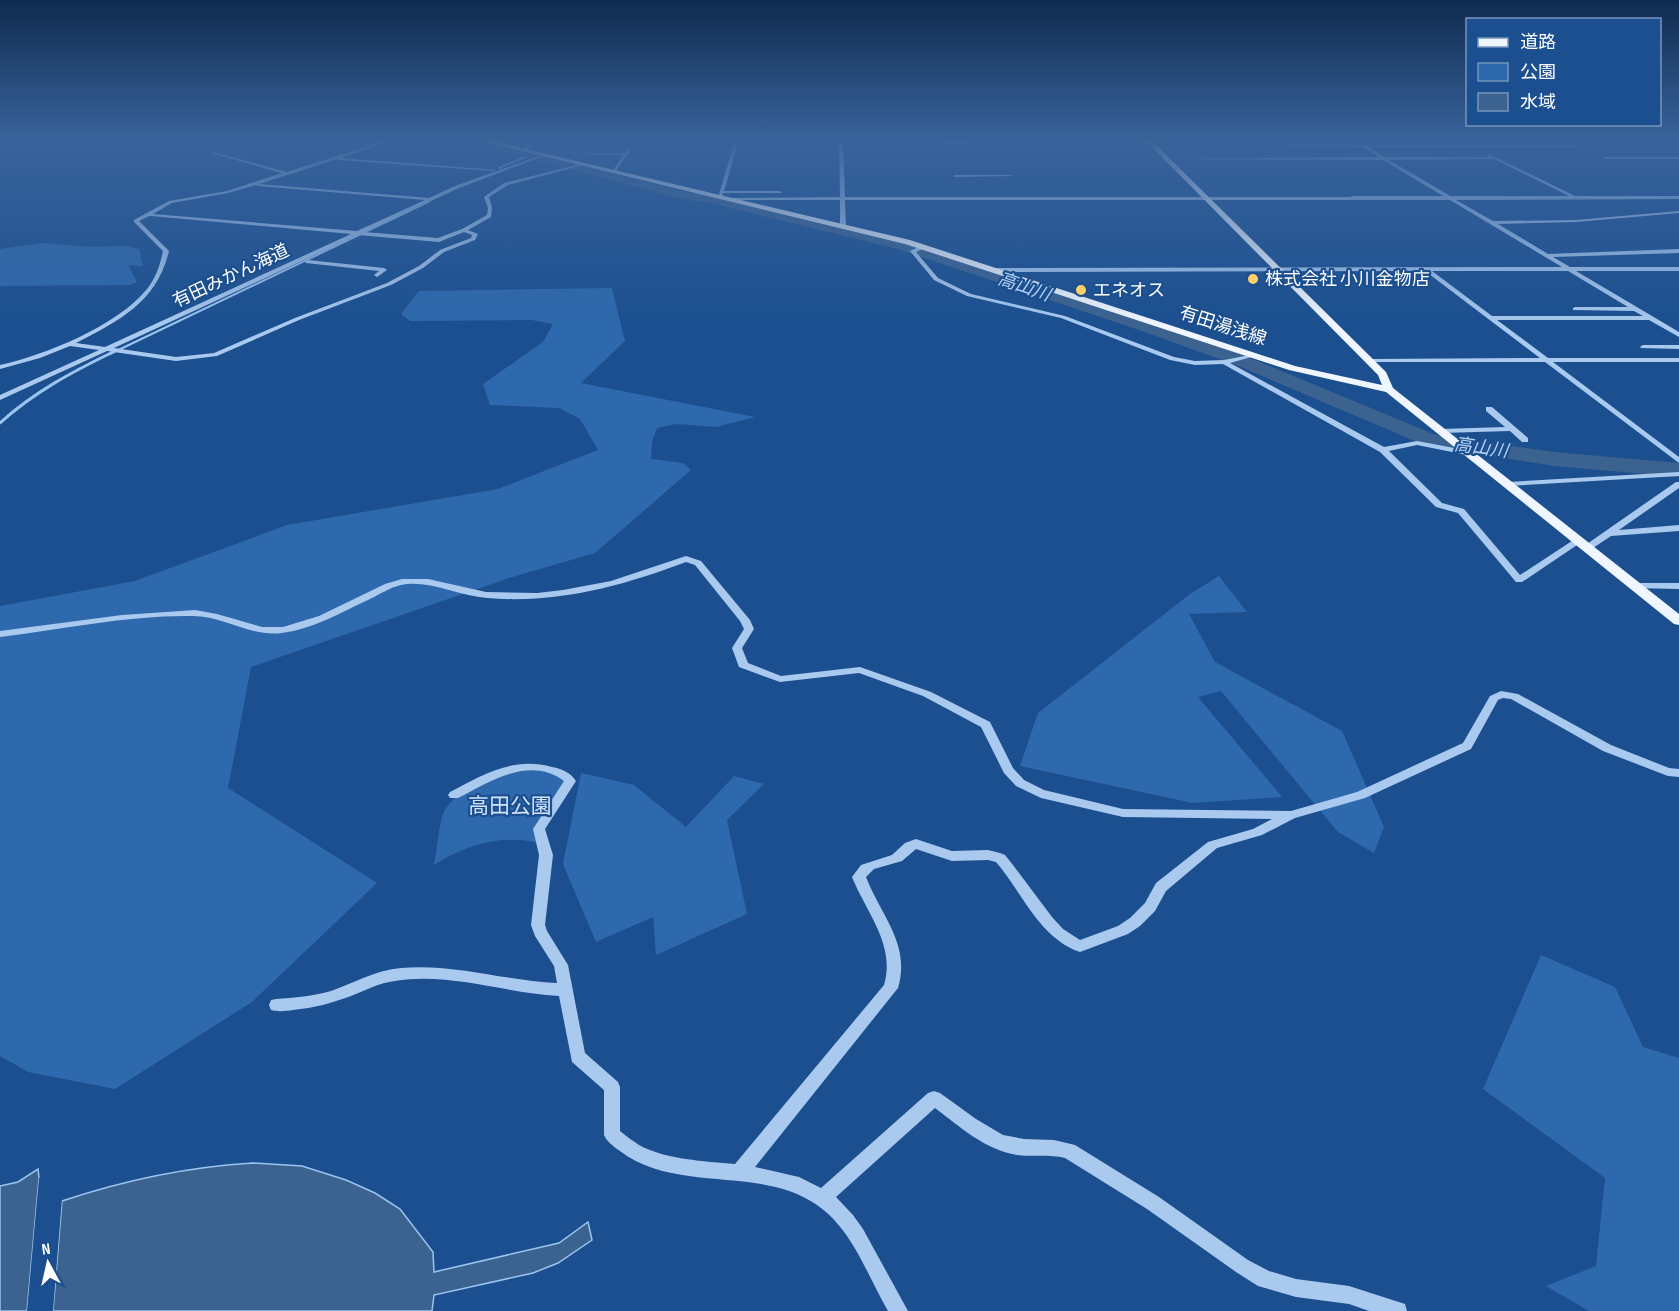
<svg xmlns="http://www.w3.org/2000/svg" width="1679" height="1311" font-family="'Sofia Sans Condensed','Noto Sans JP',sans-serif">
	<rect width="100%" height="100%" fill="#1b4f8f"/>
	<!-- green -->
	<g fill="#2e69ad">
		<polygon points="43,243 92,247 125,246 139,249 143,266 128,265 137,282 130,285 0,286 0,249"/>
		<polygon points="612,288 625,341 581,383 755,417 716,427 676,424 657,428 652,442 651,459 683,463 691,470 595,553 509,578 251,667 228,788 377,883 252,1002 115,1089 28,1072 0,1056 0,606 135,581 287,525 498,489 598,450 580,419 559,408 490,405 483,384 543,342 553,324 532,320 410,321 401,314 419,291"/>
		<polygon points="1219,576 1247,612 1189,614 1215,662 1342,731 1384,827 1374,853 1338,832 1221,691 1198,697 1282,797 1193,803 1020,766 1038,713 1190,594"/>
		<path d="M527,767L552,773L566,780L553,805L538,843C500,834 466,845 434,865C437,852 439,824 443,814C455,786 501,774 527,767Z"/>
		<polygon points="581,773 634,785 686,827 734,776 764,784 727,820 747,914 656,955 653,917 596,942 563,864"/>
		<polygon points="1541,955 1615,987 1643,1047 1679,1058 1679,1311 1589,1311 1546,1286 1596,1266 1605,1178 1483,1089"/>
	</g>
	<!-- water -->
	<g fill="#3c6290" stroke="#9cc4f0" stroke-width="1.5">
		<path d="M253,1163L302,1166L346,1180L375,1193L400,1209L433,1252L434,1272L559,1243L588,1222L592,1240L558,1263L533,1273L434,1295L432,1311H53L62,1201C125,1180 186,1167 253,1163Z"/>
		<polygon points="38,1169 39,1178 27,1311 0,1311 0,1186 18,1182"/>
	</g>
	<!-- pier -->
	<g fill="#1b4f8f">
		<polygon points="42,1177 30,1311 27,1311 39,1178"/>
		<polygon points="62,1198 53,1311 50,1311 59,1201"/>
	</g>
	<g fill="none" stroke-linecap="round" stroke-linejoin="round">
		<!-- stream-far1 -->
		<g stroke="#9cc4f0" stroke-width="2">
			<polyline points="499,168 528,156"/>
			<polyline points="1352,197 1679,197"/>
			<polyline points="710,199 715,199"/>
			<polyline points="110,354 428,202"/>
		</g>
		<!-- stream -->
		<path stroke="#9cc4f0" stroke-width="3" d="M0,423C34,392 72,372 113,352"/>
		<!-- river -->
		<polygon fill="#3c6290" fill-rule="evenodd" points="461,140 480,140 686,192 710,195 908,243 1151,322 1248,357 1436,435 1554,452 1679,463 1679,477 1554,466 1424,445 1236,365 1139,330 898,249 710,203 682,199"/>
		<!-- minor -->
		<g fill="#a9c9ee" fill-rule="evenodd">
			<path d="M387,140H394L340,158L496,170L494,171L339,160L337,159L259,184L429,198L455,186L544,154V156L459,188L364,232L438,238L462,229L487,215L488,208L484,197L504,183L581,164L583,165L508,185L489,197L492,208L491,217L468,230L478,234L475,240L444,252L423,268L391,285L299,320L217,356L176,361L107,351L0,400V395L99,350L70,346L40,358L0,369V365C45,355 117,326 147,289C156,278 160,265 163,251L134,222V220L169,201L227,191L282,173L214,154V152L287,172ZM256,185L258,186L425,200L357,231L153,214L172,203L228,193ZM149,216H151L351,234L105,347L76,343C119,321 157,302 169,251L139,221ZM464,232L472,235L471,238L440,250L419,266L387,283L295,318L214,353L176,357L114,348L358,235L439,242Z"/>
			<polygon points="532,140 536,140 525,152 523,152"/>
			<polygon points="735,140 739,140 724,191 780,191 782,193 723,193 722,198 718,198"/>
			<path d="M839,140H843L845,197H1445L1383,160L1164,159L1379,157L1363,147L1151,146L1577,145L1576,147H1368L1385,157H1489L1487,155L1489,154L1577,197H1679V199L1456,200L1493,221L1576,220L1679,211V213L1576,222L1498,224L1548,254L1679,249V253L1553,257L1570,267H1679V271H1576L1679,332V337L1649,320H1497L1548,358H1679V362H1553L1679,457V463L1545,362H1367L1366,361L1369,359L1540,358L1425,271L993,272L990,270L993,268L1562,267L1450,200H845L846,227L843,229L840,227V200H729L727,199L729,198L840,197ZM1494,159L1571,197H1452L1389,160ZM1432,271H1568L1628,307H1575L1573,308V310L1634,311L1643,316H1492Z"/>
			<polygon points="1665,140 1671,140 1679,144 1679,146"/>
			<polygon points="585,141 635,141 637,142 584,143"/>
			<polygon points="944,142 993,142 995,143 943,144"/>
			<polygon points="628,149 631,150 614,173 612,172 623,155 572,154 625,153"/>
			<polygon points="1605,157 1679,157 1679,159 1604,159"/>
			<polygon points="955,175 1010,175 1012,176 953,177"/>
			<polygon points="921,246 926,247 916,252 938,278 971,294 1065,316 1174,357 1195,361 1224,360 1255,354 1255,356 1230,363 1384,447 1417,441 1470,451 1470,455 1467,455 1417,445 1389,451 1442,503 1464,509 1520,575 1575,539 1578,538 1583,541 1522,582 1516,582 1458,513 1436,507 1380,452 1223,364 1195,365 1170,360 1061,318 967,296 934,280 910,251"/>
			<polygon points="308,260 384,268 387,270 377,277 374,275 379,271 306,263 305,262"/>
			<polygon points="1643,345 1679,345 1679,349 1641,348 1640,347"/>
			<polygon points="1486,407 1492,407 1528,438 1528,442 1522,442 1510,431 1441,433 1437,431 1441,429 1505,427 1486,411"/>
			<polygon points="1679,472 1679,476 1507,486 1503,484 1507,482"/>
			<polygon points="1676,482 1679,482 1679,488 1619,530 1679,525 1679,531 1611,536 1590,550 1584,550 1582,548 1584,546"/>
			<path d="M686,556L701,561L750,620L754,629L742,648L748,663L781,676L860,667L931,692L990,722L1013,768L1024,780L1044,790L1123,809L1291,811L1357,792L1463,743L1490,696L1501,691L1518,694L1611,745L1669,768L1679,769V777L1668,776L1603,751L1511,699L1503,698L1498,700L1471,749L1365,798L1295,818L1262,835L1217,848L1166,891L1155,911L1140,926L1128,934L1080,952C1039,938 1022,892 996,862L988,860L952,861L916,849L902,861L874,869L866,877C881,916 911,944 898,988L755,1167L799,1177L821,1188L928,1093L934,1091L940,1093L976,1119L1003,1135L1024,1139L1054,1140L1075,1145L1159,1197L1248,1260L1269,1271L1296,1279L1349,1286L1405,1304L1407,1311H1369L1349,1304L1296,1297L1258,1286L1236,1272L1147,1209L1065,1158C1049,1154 1033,1157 1017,1155C985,1150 959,1126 935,1108L836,1197L853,1215L863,1229L908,1311H888C867,1275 853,1230 817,1205C760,1165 676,1194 620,1151C613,1146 607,1142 604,1135V1090L572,1062L559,996C505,993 449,972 395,981C379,983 366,990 351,996C332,1003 314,1008 293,1010C286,1011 278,1012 271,1010L269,1005L271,1000L276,999C294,998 313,996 331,991C354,983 376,970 401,968C454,963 505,981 557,983L554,966L535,936L531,925L539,855L533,829L564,781C530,755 489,782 458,798H450L448,795L450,792C482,775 514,756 552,767C562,769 570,772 576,781L545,829L553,855L545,925L547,931L568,965L585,1053L618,1082L620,1087V1131C626,1136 633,1141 639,1145C667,1160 704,1161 735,1164L884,985C896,945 866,912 852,877L861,865L892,855L905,843L916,839L952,851L988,850L1000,853L1005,855L1013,865L1052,917L1063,929L1080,940L1118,926L1130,918L1145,903L1156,883L1208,842L1253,829L1272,819L1123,817L1041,798L1016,786L1004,773L981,727L923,696L859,673L780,682L739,667L732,648L744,629L740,621L695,565L686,562C623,586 556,604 487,598C460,596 435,582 407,584C394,585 382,593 370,599C342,612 313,629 282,633C250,637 224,616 193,616C129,615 64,629 0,637V631L122,615L195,610L217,614L262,627H283L319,616L385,584L402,579H428L486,592L537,593L563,590L611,581Z"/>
			<polygon points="1635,583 1679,583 1679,589 1632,588 1630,586"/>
		</g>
		<!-- major -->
		<polygon fill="#f0f6ff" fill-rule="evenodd" points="477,140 488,140 910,240 1295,366 1382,385 1378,375 1145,140 1151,140 1386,372 1393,388 1679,614 1679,625 1674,624 1386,392 1289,370 905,244"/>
	</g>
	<!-- sky -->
	<linearGradient id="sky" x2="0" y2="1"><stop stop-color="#0f2b4f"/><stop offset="0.43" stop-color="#39639b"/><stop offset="1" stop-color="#39639b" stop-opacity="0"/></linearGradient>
	<rect width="1679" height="324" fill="url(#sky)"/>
	<!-- markers -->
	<g fill="#ffd166" stroke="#1b4f8f" stroke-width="2">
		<circle cx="1253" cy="279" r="6"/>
		<circle cx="1081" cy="290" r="6"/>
	</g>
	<g text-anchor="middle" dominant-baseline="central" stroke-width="4.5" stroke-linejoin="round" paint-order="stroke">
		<!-- far-street labels -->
		<g font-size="18" fill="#fff" stroke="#1b4f8f">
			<text transform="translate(231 276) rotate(-25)">有田みかん海道</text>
			<text transform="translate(1223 326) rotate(18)">有田湯浅線</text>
		</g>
		<!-- far-poi labels -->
		<g font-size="18" fill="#fff" stroke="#1b4f8f" text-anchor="start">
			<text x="1265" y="279">株式会社 小川金物店</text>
			<text x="1093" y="290">エネオス</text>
		</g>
		<!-- far-water labels -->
		<g font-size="18" font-style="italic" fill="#b5d3f5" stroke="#1b4f8f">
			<text transform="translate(1024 287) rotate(19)">高山川</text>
			<text transform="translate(1481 448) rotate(8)">高山川</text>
		</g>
		<!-- park labels -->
		<g font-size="21" fill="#cfe3fa" stroke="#1b4f8f">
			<text x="510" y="806">高田公園</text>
		</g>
	</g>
	<!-- legend -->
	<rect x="1466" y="18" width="195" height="108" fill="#1b4f8f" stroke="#7695bc" stroke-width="1.5"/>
	<rect x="1478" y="38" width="30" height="9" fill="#f0f6ff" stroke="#7695bc" stroke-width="1.5"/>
	<text x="1520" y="48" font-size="18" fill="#ffffff">道路</text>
	<rect x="1478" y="63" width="30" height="18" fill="#2e69ad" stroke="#7695bc" stroke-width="1.5"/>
	<text x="1520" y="78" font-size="18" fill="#ffffff">公園</text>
	<rect x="1478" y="93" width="30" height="18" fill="#3c6290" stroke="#7695bc" stroke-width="1.5"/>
	<text x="1520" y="108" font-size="18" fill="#ffffff">水域</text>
	<!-- north arrow -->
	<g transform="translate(48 1263) rotate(352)" stroke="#1b4f8f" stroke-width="4.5" paint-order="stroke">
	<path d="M0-4.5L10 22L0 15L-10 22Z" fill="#ffffff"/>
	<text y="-9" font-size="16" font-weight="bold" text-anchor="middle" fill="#ffffff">N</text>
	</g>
</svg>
